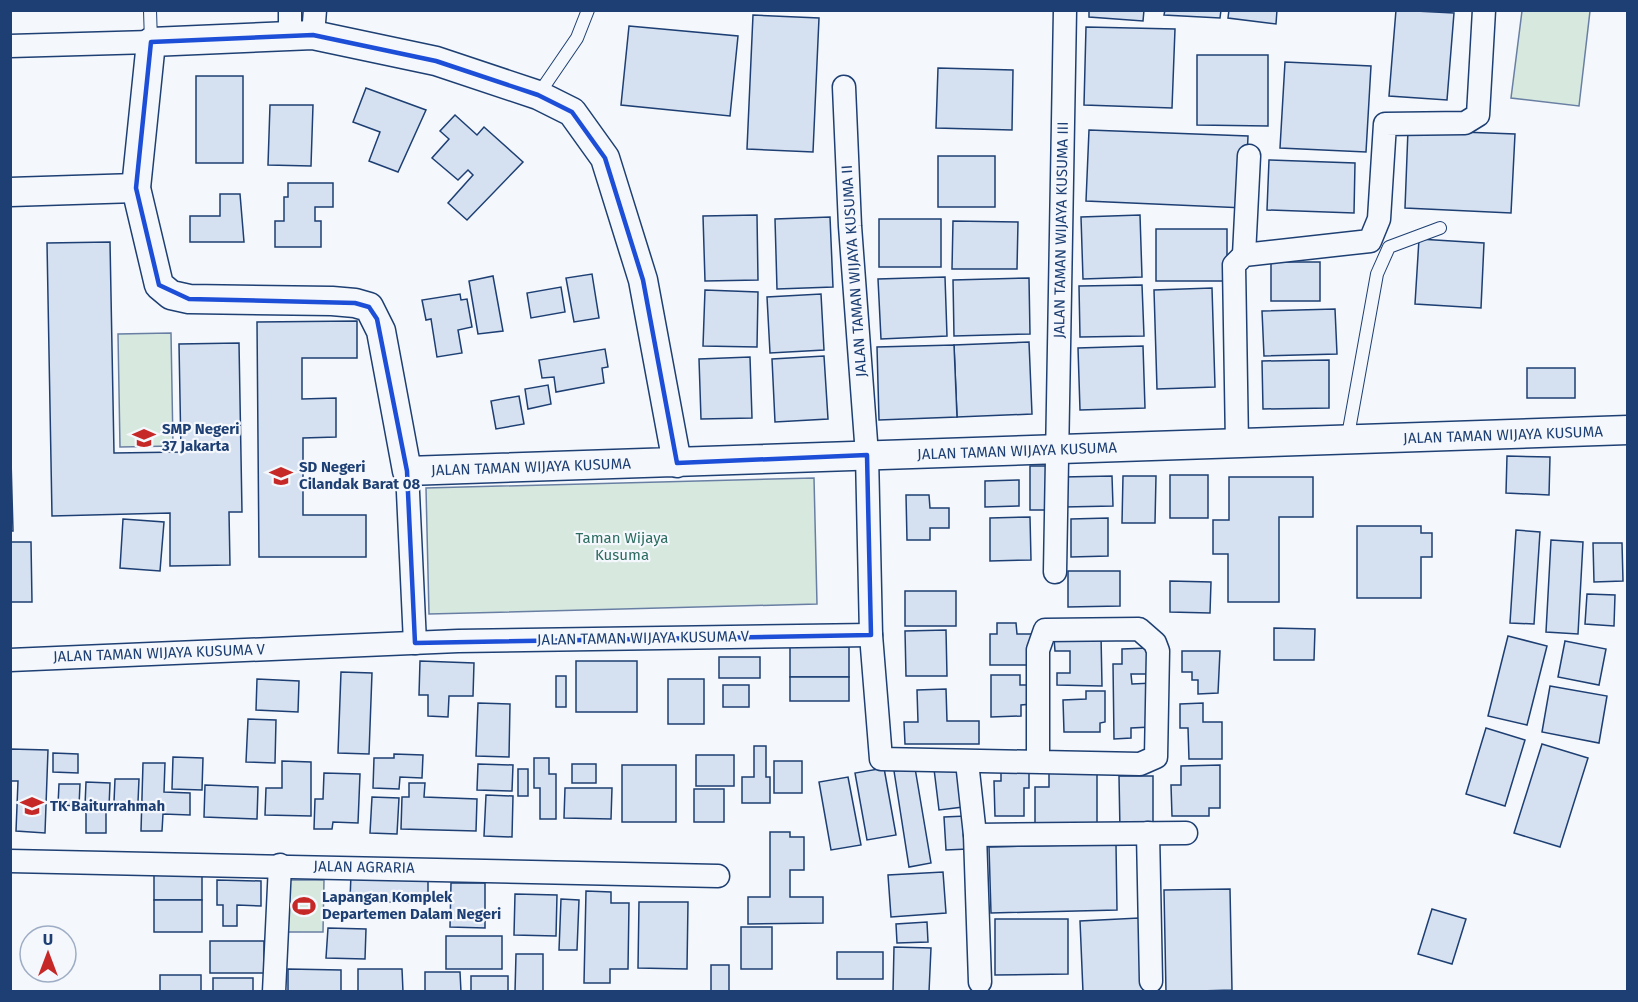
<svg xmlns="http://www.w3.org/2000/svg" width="1638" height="1002" font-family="'Fira Sans',sans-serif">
	<rect width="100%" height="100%" fill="#f4f7fb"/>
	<!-- green -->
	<g fill="#d7e8df" stroke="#687fa3" stroke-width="1.5">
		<polygon points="1522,11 1590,11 1579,106 1511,98"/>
		<polygon points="171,333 173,446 120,447 118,334"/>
		<polygon points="814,478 817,604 429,614 426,488"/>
		<polygon points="286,880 324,880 323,932 285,932"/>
	</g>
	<!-- building -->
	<g fill="#d5e0f0" stroke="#1d3f73" stroke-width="1.5">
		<polygon points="1089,10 1144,10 1143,21 1089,17"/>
		<polygon points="1165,10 1221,10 1220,18 1164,15"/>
		<polygon points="1229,10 1277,10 1276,24 1228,18"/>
		<polygon points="1396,10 1454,13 1447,100 1389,96"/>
		<polygon points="753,15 819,18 813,152 747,149"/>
		<polygon points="629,26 738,36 730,116 621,105"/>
		<polygon points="1086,27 1175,29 1172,108 1084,105"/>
		<polygon points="1197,55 1268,55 1268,126 1197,125"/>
		<polygon points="1285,62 1371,66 1366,152 1280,148"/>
		<polygon points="938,68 1013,70 1012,130 936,128"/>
		<rect x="196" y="76" width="47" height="87"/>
		<polygon points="366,88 426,110 398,172 369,161 380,132 353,122"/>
		<polygon points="270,105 313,105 311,166 268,165"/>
		<polygon points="455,115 477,135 484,127 523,162 467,220 448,203 473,175 468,170 458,180 432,158 449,139 440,131"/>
		<polygon points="1089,130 1248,136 1245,208 1086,201"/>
		<polygon points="1408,130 1515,134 1511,213 1405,208"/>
		<rect x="938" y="156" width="57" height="51"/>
		<polygon points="1269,160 1355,163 1354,213 1267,210"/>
		<polygon points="288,183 333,183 333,207 315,207 315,221 321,221 321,247 275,247 275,221 284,221 284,197 288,197"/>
		<polygon points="220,194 240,194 244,242 190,242 190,216 220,216"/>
		<polygon points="757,215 758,280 705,281 703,216"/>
		<polygon points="1140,215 1142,277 1083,279 1081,217"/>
		<polygon points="830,217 833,287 777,289 775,219"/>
		<rect x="879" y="219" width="62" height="48"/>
		<polygon points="953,221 1018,222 1017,269 952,269"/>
		<rect x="1156" y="229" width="71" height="52"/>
		<polygon points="1419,239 1484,243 1481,308 1415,304"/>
		<polygon points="110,242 114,453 181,452 179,344 239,343 242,512 229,512 230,565 170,566 170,513 52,516 47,243"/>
		<rect x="1271" y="262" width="49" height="39"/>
		<polygon points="592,274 599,318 574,322 566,278"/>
		<polygon points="493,276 503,331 478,334 469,281"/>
		<polygon points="945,277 947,336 881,339 878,279"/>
		<polygon points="1029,278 1030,334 954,336 953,280"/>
		<polygon points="1142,285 1144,336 1080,337 1079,286"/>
		<polygon points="561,287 565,312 531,318 527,293"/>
		<polygon points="1212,288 1215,387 1157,389 1154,290"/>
		<polygon points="705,290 758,292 757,347 703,346"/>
		<polygon points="460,294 461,300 467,299 472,327 458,330 462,353 437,357 431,319 426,320 422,300"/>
		<polygon points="821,294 824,350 770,353 767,297"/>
		<polygon points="1335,309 1337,354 1264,356 1262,311"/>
		<polygon points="357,321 357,358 302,358 302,399 336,398 336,437 303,438 303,515 366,515 366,557 259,557 257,322"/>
		<polygon points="1029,342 1032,414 957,417 954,345"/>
		<polygon points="954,345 957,417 879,420 877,347"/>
		<polygon points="1143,346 1145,408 1080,410 1078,348"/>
		<polygon points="605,349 608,367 602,368 604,383 556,392 554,377 542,378 539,360"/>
		<polygon points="824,356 828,419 775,422 772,359"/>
		<polygon points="750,357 752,418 701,419 699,359"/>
		<polygon points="1329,360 1329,408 1263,409 1262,361"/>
		<rect x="1527" y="368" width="48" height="30"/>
		<polygon points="548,385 551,404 528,409 525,389"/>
		<polygon points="519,396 524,424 496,429 491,401"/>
		<polygon points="10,423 13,531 10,531"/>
		<polygon points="1507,456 1550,457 1549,495 1506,493"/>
		<polygon points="1030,466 1054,466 1055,510 1030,510"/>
		<rect x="1170" y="475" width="38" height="43"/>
		<polygon points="1112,476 1113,506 1064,507 1063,477"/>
		<polygon points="1123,476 1156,476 1155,523 1122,523"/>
		<polygon points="1229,477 1313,477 1313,517 1279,517 1279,602 1228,602 1228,554 1213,554 1213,520 1229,520"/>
		<polygon points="1019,480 1019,506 985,507 985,481"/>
		<polygon points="906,495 929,495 930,508 949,508 949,528 930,528 930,540 907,540"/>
		<polygon points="1030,517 1031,560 990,561 990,518"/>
		<polygon points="1108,518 1108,556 1071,557 1071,519"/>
		<polygon points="123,519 164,522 160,571 120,568"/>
		<polygon points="1357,526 1421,526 1421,533 1432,533 1432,557 1421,557 1421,598 1357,598"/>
		<polygon points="1516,530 1540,532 1534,624 1510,623"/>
		<polygon points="1551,540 1583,542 1578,634 1546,632"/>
		<polygon points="10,542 31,542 32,602 10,602"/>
		<polygon points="1593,543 1622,543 1623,581 1594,582"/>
		<polygon points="1068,571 1120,571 1120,606 1068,607"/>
		<polygon points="1170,581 1211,582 1210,613 1170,612"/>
		<rect x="905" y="591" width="51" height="35"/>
		<polygon points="1587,594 1615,595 1614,626 1585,624"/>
		<polygon points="997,623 1016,623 1017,634 1032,634 1032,665 990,665 990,634 997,634"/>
		<polygon points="1274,628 1315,629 1314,660 1274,660"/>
		<polygon points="946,630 947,676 906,676 905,631"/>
		<polygon points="1101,635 1102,686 1057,685 1057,673 1070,673 1070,651 1055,651 1054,638"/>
		<polygon points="1508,636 1547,646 1527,725 1488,716"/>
		<polygon points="1565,641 1606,649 1599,685 1558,677"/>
		<rect x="790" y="647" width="59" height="30"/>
		<polygon points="1149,648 1150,674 1131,674 1132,684 1153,683 1151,727 1131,728 1131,738 1114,739 1113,664 1122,664 1122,649"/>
		<polygon points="1182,651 1220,651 1218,693 1198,694 1198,680 1192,680 1192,672 1182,672"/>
		<rect x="719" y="657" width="41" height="21"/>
		<polygon points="420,661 474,663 473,696 449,696 448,717 428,716 428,695 419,695"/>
		<rect x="576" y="661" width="61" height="51"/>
		<polygon points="341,672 372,673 369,754 338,753"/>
		<polygon points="991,675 1020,675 1020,685 1032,685 1032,704 1021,705 1021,716 991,717"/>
		<rect x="556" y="676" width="10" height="31"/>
		<rect x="790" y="677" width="59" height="24"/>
		<polygon points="257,679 299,681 298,712 256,710"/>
		<rect x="668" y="679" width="36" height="45"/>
		<rect x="723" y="685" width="26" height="22"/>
		<polygon points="1550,686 1607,696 1599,743 1542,732"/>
		<polygon points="946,689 947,721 979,721 979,744 905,744 904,722 918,722 917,690"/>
		<polygon points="1086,691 1105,691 1105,722 1100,723 1100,732 1064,732 1063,700 1086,699"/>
		<polygon points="478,703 510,704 509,757 476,756"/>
		<polygon points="1203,703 1203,722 1222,722 1222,759 1189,759 1188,728 1180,728 1180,704"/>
		<polygon points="248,719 276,720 275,763 246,762"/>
		<polygon points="1486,728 1525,740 1505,806 1466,794"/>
		<polygon points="1542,744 1588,758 1560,847 1514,833"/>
		<polygon points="754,746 766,746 766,777 770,777 770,803 742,803 742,777 754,777"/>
		<polygon points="10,749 48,750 45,833 16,831 18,781 10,781"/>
		<polygon points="53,753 78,754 78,773 53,772"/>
		<polygon points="394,754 423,755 422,778 400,777 399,789 373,788 374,758 394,758"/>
		<rect x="696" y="755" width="38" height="31"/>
		<polygon points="173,757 203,758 202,790 172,789"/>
		<polygon points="534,758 549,758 549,774 556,774 556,819 540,819 540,788 534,788"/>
		<polygon points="282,761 311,762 311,816 265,815 266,788 282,788"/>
		<rect x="774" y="761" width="28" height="32"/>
		<polygon points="143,763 165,763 164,792 190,793 190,815 163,814 162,831 141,831"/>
		<polygon points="1029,763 1029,788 1024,788 1024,816 995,816 994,781 1001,781 1001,764"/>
		<polygon points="478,764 513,765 512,791 477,790"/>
		<rect x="572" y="764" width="24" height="19"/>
		<rect x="622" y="765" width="54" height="57"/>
		<polygon points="1220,765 1220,808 1209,808 1209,816 1172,816 1171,785 1181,785 1181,766"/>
		<polygon points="958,766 963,807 939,810 934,769"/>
		<polygon points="1097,766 1097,823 1035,824 1035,787 1049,787 1049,767"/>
		<polygon points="884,768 896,835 867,840 855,773"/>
		<polygon points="915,768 931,863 909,867 894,771"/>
		<rect x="518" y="769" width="10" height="27"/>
		<polygon points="324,773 360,774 358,823 333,822 332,829 314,829 315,799 323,799"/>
		<polygon points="1119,776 1153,776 1153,830 1120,831"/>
		<polygon points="848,777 861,845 831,850 819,782"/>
		<polygon points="115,779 139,779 138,802 114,802"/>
		<polygon points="86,782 110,783 109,807 85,806"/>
		<polygon points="409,783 425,783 424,797 477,799 476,831 401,829 402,797 409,797"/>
		<polygon points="59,784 80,784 79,806 58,805"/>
		<polygon points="205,785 258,787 257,819 204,817"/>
		<polygon points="565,788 612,788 611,819 564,818"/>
		<rect x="694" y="789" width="30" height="33"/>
		<polygon points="486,795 513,796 512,837 484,836"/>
		<polygon points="372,797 399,798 397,834 370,833"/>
		<polygon points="86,810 106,811 106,833 86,833"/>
		<polygon points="966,816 968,849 946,850 944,817"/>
		<polygon points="770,832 790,832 790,837 804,837 804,870 790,870 790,897 823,897 823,923 748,924 748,897 770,897"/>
		<polygon points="1116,844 1117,910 991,913 989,847"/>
		<rect x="154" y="872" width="48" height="28"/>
		<polygon points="943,872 946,913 891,917 888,875"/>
		<polygon points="351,874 428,875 428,903 350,901"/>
		<polygon points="217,880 261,881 261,906 237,905 237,926 223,926 223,905 217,905"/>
		<polygon points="451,883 485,883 485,928 450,927"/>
		<polygon points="1230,889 1232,990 1166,992 1164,890"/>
		<polygon points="586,891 611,892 611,903 629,903 628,969 610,969 610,983 584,983"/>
		<polygon points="515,894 557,895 556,936 514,935"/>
		<polygon points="561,899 579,900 577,950 559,950"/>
		<rect x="154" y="900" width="48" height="32"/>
		<polygon points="639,902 688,902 687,969 638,968"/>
		<polygon points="1432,909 1466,919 1452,964 1418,954"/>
		<polygon points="1139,918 1143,992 1083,992 1080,921"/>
		<polygon points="995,919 1068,919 1068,974 995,975"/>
		<polygon points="927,922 928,942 897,943 896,924"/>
		<rect x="741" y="927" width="31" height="42"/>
		<polygon points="328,928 366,929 365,959 326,958"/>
		<rect x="446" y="936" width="56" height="33"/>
		<rect x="210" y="941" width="54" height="32"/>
		<polygon points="894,947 931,948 929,992 893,992"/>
		<rect x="837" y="952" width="46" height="27"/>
		<polygon points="516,954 543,954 543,992 515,992"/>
		<rect x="711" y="965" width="18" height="27"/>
		<polygon points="288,969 341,970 341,992 288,992"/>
		<polygon points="358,969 402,969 403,992 358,992"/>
		<polygon points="425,972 460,972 461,992 425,992"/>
		<rect x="160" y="975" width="41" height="17"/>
		<rect x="471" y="976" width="37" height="16"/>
		<rect x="213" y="978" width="40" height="14"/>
	</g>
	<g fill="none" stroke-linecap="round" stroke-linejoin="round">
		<!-- service casing -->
		<g stroke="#1d3f73" stroke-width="14">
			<g id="service">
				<polyline points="150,10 151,42"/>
				<polyline points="538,95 577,38 588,10"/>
				<polyline points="1347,441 1377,274 1389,247 1440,228"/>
			</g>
		</g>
		<!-- minor casing -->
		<g stroke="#1d3f73" stroke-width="25">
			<g id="minor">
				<polyline points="290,10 290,35"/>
				<polyline points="313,35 315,10"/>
				<polyline points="10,46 151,42"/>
				<polyline points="844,87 850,226 867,455 871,635 881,759 1140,764 1156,757 1158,651 1155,643 1139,629 1045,630 1038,650 1038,760"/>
				<polyline points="1244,255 1249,156"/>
				<polyline points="1237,444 1234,265 1244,255 1370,241 1379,219 1385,124 1465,123 1478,115 1484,10"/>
				<polyline points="407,471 415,643"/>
				<polyline points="1055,572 1065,10"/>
				<polyline points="10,660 458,641 871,635"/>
				<polyline points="967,762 975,835 980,982"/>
				<polyline points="1148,833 1151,981"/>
				<polyline points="975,835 1186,833"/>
				<polyline points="10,861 718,876"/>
				<polyline points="274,992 280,865"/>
			</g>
		</g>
		<!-- tertiary casing -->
		<g stroke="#1d3f73" stroke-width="31">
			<g id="tertiary">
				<polyline points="10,192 136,188"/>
				<path d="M677,463L643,280L605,158L572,112L538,95L436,61L313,35L151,42L136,188L159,285L171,295L189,299L332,301L355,303L369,307L381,331L407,471C814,459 1221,446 1628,430"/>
			</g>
		</g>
		<!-- service -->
		<use href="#service" stroke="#f4f7fb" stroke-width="12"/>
		<!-- minor -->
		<use href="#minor" stroke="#f4f7fb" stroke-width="22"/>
		<!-- tertiary -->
		<use href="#tertiary" stroke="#f4f7fb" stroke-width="28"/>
	</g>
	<!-- marked area -->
	<path fill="none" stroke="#1d4ed8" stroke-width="4.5" stroke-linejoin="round" d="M313,35L436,61L538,95L572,112L605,158L643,280L677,463L867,455L871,635L415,643L407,471L377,319L369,307L355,303L189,299L159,285L136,188L151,42Z"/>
	<!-- icons -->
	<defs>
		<g id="school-bare" transform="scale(1.8)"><path d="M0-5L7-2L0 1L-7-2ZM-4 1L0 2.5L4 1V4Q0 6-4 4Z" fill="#c62828" stroke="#f4f7fb" stroke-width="2.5" paint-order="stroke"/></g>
		<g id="stadium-bare" transform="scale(1.8)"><path d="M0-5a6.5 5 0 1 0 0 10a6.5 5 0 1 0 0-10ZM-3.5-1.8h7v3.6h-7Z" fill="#c62828" stroke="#f4f7fb" stroke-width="2.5" paint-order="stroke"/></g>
	</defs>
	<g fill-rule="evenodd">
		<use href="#school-bare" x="144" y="438"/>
		<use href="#school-bare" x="281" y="476"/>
		<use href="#school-bare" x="32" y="806"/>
		<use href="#stadium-bare" x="304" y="906"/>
	</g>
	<g text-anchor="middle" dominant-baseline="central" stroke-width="4.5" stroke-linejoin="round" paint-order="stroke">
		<!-- street labels -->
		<g font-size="15" fill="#1d3f73" stroke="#f4f7fb">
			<text transform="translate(1061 230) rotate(-89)">JALAN TAMAN WIJAYA KUSUMA III</text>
			<text transform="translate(854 271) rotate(-94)">JALAN TAMAN WIJAYA KUSUMA II</text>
			<text transform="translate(1503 435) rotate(-2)">JALAN TAMAN WIJAYA KUSUMA</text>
			<text transform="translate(1017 451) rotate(-2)">JALAN TAMAN WIJAYA KUSUMA</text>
			<text transform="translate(531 467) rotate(-2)">JALAN TAMAN WIJAYA KUSUMA</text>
			<text transform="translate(643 638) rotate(-1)">JALAN TAMAN WIJAYA KUSUMA V</text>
			<text transform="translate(159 653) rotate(-2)">JALAN TAMAN WIJAYA KUSUMA V</text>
			<text transform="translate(364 867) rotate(1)">JALAN AGRARIA</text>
		</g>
		<!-- poi labels -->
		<g font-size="15" font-weight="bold" fill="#1d3f73" stroke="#f4f7fb" text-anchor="start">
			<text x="162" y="429">SMP Negeri<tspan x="162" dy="17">37 Jakarta</tspan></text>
			<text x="299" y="467">SD Negeri<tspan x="299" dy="17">Cilandak Barat 08</tspan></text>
			<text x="50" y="806">TK Baiturrahmah</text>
			<text x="322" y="897">Lapangan Komplek<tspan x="322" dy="17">Departemen Dalam Negeri</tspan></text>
		</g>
		<!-- park labels -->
		<g font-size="15" fill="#2c6c60" stroke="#f4f7fb">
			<text x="622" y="538">Taman Wijaya<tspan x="622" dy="17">Kusuma</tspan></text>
		</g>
	</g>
	<!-- border -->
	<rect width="1638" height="1002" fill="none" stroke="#1d3f73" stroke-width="24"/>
	<!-- north arrow -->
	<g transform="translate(48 954)"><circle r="28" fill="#f4f7fb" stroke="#9eadc5" stroke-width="1.5"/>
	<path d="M0-4.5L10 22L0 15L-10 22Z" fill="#c62828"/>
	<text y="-9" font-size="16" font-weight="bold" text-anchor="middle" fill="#1d3f73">U</text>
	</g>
</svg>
